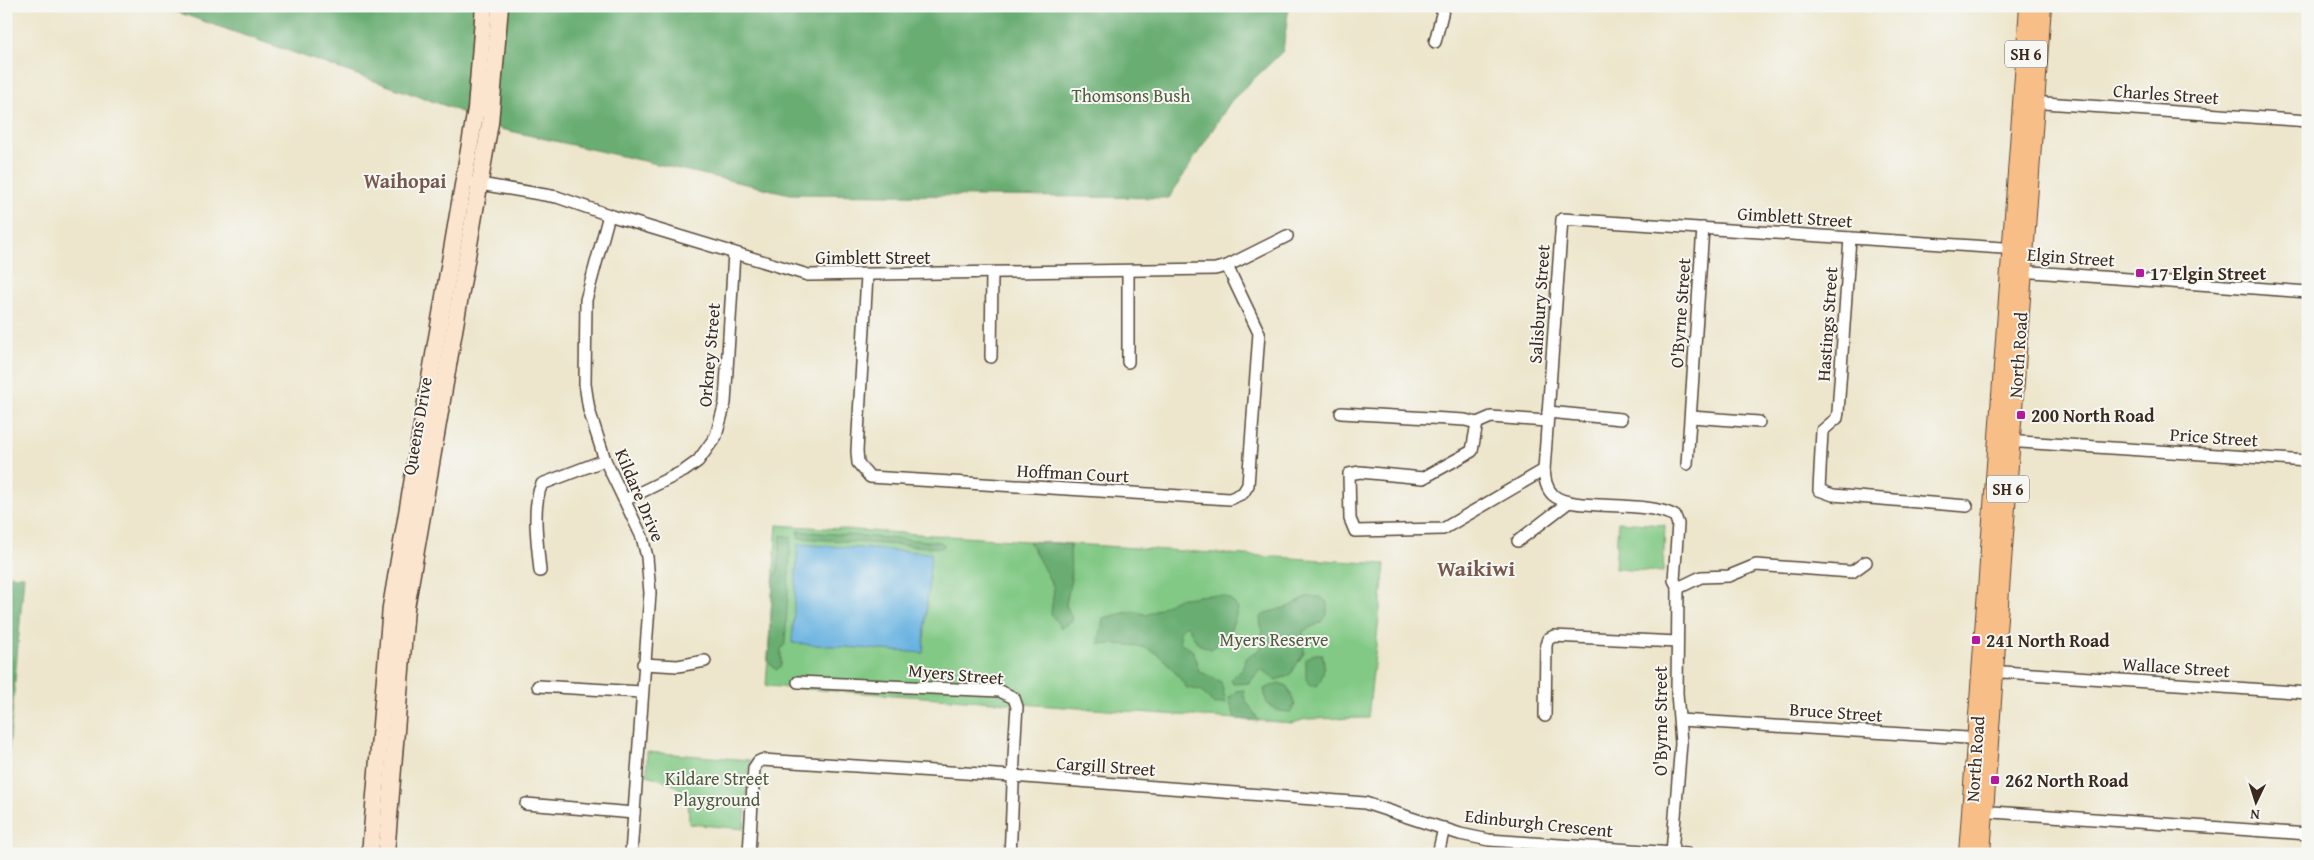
<svg xmlns="http://www.w3.org/2000/svg" width="2314" height="860" font-family="'Gentium Book Plus',serif">
	<rect width="100%" height="100%" fill="#f6f6f2"/>
	<filter id="ink" filterUnits="userSpaceOnUse"><feTurbulence type="fractalNoise" baseFrequency=".02" numOctaves="2"/><feDisplacementMap in="SourceGraphic" scale="10" xChannelSelector="R" yChannelSelector="G"/><feConvolveMatrix kernelMatrix="1 2 1 2 8 2 1 2 1" color-interpolation-filters="sRGB"/></filter>
	<filter id="wash" filterUnits="userSpaceOnUse"><feTurbulence type="fractalNoise" baseFrequency=".0096" numOctaves="4" result="noise"/><feDisplacementMap in="SourceGraphic" scale="20" xChannelSelector="R" yChannelSelector="G"/><feGaussianBlur stdDeviation="1.12" result="paint"/><feColorMatrix in="noise" values="0 0 0 0 0 0 0 0 0 0 0 0 0 0 0 0 0 1.4 0 .05"/><feComposite in="paint" operator="in"/></filter>
	<g filter="url(#wash)">
		<rect width="100%" height="100%" fill="#ede6cc"/>
		<!-- green -->
		<g fill="#82c985" stroke="#5e7a52">
			<polygon points="1618,522 1665,525 1663,572 1615,569"/>
			<polygon points="777,525 1385,564 1368,718 1306,719 1293,723 766,686"/>
			<polygon points="647,752 750,760 744,829 689,824 688,793 668,782 647,775"/>
		</g>
		<!-- forest -->
		<g fill="#69ad72" stroke="#526c48">
			<polygon points="160,6 1289,6 1283,51 1231,101 1169,198 790,194 501,129 446,106"/>
			<polygon points="797,531 940,542 945,545 942,548 799,538"/>
			<polygon points="781,535 791,537 785,644 781,649 781,666 776,670 768,661 773,582 778,568"/>
			<polygon points="1029,541 1070,544 1071,579 1066,605 1073,620 1061,628 1051,614 1054,588"/>
			<polygon points="6,575 24,576 6,783"/>
			<path d="M1206,595C1222,595 1230,595 1238,609C1232,628 1228,639 1211,649L1198,644L1187,625L1180,630V642L1193,651L1199,671L1221,682L1226,703L1214,704L1200,690L1187,688C1155,645 1152,645 1099,644L1103,618L1133,611L1147,615L1177,599Z"/>
			<polygon points="1306,597 1320,597 1327,602 1327,615 1320,623 1303,631 1304,653 1289,676 1275,680 1261,669 1249,683 1233,684 1231,679 1242,670 1245,659 1260,649 1263,642 1260,617 1269,612 1288,607"/>
			<path d="M1314,654H1322C1326,666 1324,676 1317,686H1310L1306,679V659Z"/>
			<polygon points="1279,683 1287,686 1295,704 1291,712 1279,711 1267,704 1264,689"/>
			<polygon points="1244,690 1244,697 1259,721 1235,719 1229,698 1236,691"/>
		</g>
		<!-- water -->
		<polygon fill="#69b3e1" stroke="#526e80" points="798,544 931,553 923,653 792,643"/>
	</g>
	<g filter="url(#ink)">
		<g fill="none" stroke-linecap="round" stroke-linejoin="round">
			<!-- minor casing -->
			<g stroke="#564638" stroke-width="14">
				<g id="minor">
					<polyline points="1435,42 1444,6"/>
					<polyline points="2030,102 2308,121"/>
					<polyline points="474,183 557,197 609,215 808,275 1215,269 1227,266 1287,236"/>
					<polyline points="609,215 586,300 585,384 589,410 605,460 642,537 647,557 650,593 631,854"/>
					<polyline points="1850,238 1838,412 1837,418 1822,431 1819,490 1833,495 1967,506"/>
					<polyline points="1128,271 1128,362"/>
					<polyline points="2018,271 2308,292"/>
					<polyline points="867,275 857,451 858,463 870,477 1230,499 1243,493 1248,485 1259,333 1227,266"/>
					<polyline points="991,357 992,273"/>
					<polyline points="1548,412 1621,419"/>
					<polyline points="1341,413 1465,420 1477,423 1491,417 1547,421"/>
					<polyline points="1691,417 1759,422"/>
					<polyline points="1477,423 1472,451 1423,478 1360,472 1349,474 1350,519 1355,531 1443,529 1544,470"/>
					<polyline points="2005,441 2308,461"/>
					<polyline points="1687,464 1703,228"/>
					<polyline points="625,500 684,471 698,461 716,436 725,403 734,253"/>
					<polyline points="1518,541 1569,502"/>
					<path d="M540,571C538,547 531,506 542,484L605,460"/>
					<polyline points="1678,588 1701,577 1729,576 1756,565 1852,572 1866,562"/>
					<polyline points="643,664 678,666 705,661"/>
					<polyline points="1988,671 2308,693"/>
					<path d="M798,682L1000,691L1014,698L1017,707C1013,756 1013,804 1010,854"/>
					<polyline points="538,686 641,692"/>
					<polyline points="1545,716 1546,645 1548,639 1554,636 1677,642"/>
					<polyline points="1680,720 1983,739"/>
					<polyline points="526,804 634,813"/>
					<polyline points="1978,811 2308,834"/>
					<path d="M1672,853L1681,743L1677,693L1678,588L1674,580L1678,524L1675,516C1645,499 1571,512 1553,495C1546,488 1545,480 1544,470L1562,219L2018,249"/>
					<polyline points="749,854 754,768 758,762 762,760 1012,776 1365,803 1460,834 1489,840 1687,854"/>
					<polyline points="1438,854 1444,828"/>
				</g>
			</g>
			<!-- secondary casing -->
			<g stroke="#564638" stroke-width="19">
				<g id="secondary">
					<polyline points="370,854 391,607 476,109 484,6"/>
					<polyline points="386,854 406,608 490,123 500,6"/>
				</g>
			</g>
			<!-- primary casing -->
			<g stroke="#564638" stroke-width="20">
				<g id="primary">
					<polyline points="1968,854 2029,6"/>
					<polyline points="1981,854 2042,6"/>
				</g>
			</g>
			<!-- minor -->
			<use href="#minor" stroke="#fff" stroke-width="11"/>
			<!-- secondary -->
			<use href="#secondary" stroke="#fce5cf" stroke-width="16"/>
			<!-- primary -->
			<use href="#primary" stroke="#f7be88" stroke-width="18"/>
		</g>
	</g>
	<!-- markers -->
	<g fill="#b5179e" stroke="#f6f6f2" stroke-width="2">
		<rect x="2135" y="268" width="10" height="10" rx="2.5"/>
		<rect x="2016" y="410" width="10" height="10" rx="2.5"/>
		<rect x="1971" y="635" width="10" height="10" rx="2.5"/>
		<rect x="1990" y="775" width="10" height="10" rx="2.5"/>
	</g>
	<g text-anchor="middle" dominant-baseline="central" stroke-width="4" stroke-linejoin="round" paint-order="stroke">
		<!-- shield labels -->
		<g fill="#f6f6f2" stroke="#73675e" stroke-width="1">
			<rect x="2005" y="40.5" width="42" height="27" rx="4"/>
			<rect x="1987" y="475.5" width="42" height="27" rx="4"/>
		</g>
		<g font-size="16" font-weight="bold" fill="#3b2a1e">
			<text x="2026" y="54">SH 6</text>
			<text x="2008" y="489">SH 6</text>
		</g>
		<!-- street labels -->
		<g font-size="18" fill="#3b2a1e" stroke="#f6f6f2">
			<text transform="translate(2166 94) rotate(4)">Charles Street</text>
			<text transform="translate(1795 217) rotate(4)">Gimblett Street</text>
			<text x="873" y="257">Gimblett Street</text>
			<text transform="translate(2071 257) rotate(4)">Elgin Street</text>
			<text transform="translate(1539 304) rotate(-86)">Salisbury Street</text>
			<text transform="translate(1680 313) rotate(-86)">O'Byrne Street</text>
			<text transform="translate(1827 324) rotate(-86)">Hastings Street</text>
			<text transform="translate(709 355) rotate(-85)">Orkney Street</text>
			<text transform="translate(2018 355) rotate(-86)">North Road</text>
			<text transform="translate(417 426) rotate(-80)">Queens Drive</text>
			<text transform="translate(2214 437) rotate(4)">Price Street</text>
			<text transform="translate(1073 473) rotate(3)">Hoffman Court</text>
			<text transform="translate(640 495) rotate(67)">Kildare Drive</text>
			<text transform="translate(2176 667) rotate(4)">Wallace Street</text>
			<text transform="translate(956 674) rotate(5)">Myers Street</text>
			<text transform="translate(1836 712) rotate(4)">Bruce Street</text>
			<text transform="translate(1660 721) rotate(-90)">O'Byrne Street</text>
			<text transform="translate(1975 759) rotate(-86)">North Road</text>
			<text transform="translate(1106 766) rotate(4)">Cargill Street</text>
			<text transform="translate(1539 823) rotate(6)">Edinburgh Crescent</text>
		</g>
		<!-- park labels -->
		<g font-size="18" fill="#505a3d" stroke="#f6f6f2">
			<text x="1131" y="95">Thomsons Bush</text>
			<text x="1274" y="639">Myers Reserve</text>
			<text x="717" y="778">Kildare Street<tspan x="717" dy="21">Playground</tspan></text>
		</g>
		<!-- poi labels -->
		<g font-size="18" font-weight="bold" fill="#3b2a1e" stroke="#f6f6f2" text-anchor="start">
			<text x="2150" y="273">17 Elgin Street</text>
			<text x="2031" y="415">200 North Road</text>
			<text x="1986" y="640">241 North Road</text>
			<text x="2005" y="780">262 North Road</text>
		</g>
		<!-- quarter labels -->
		<g font-size="20" font-weight="bold" fill="#76594c" stroke="#f6f6f2">
			<text x="405" y="180">Waihopai</text>
		</g>
		<!-- district labels -->
		<g font-size="22" font-weight="bold" fill="#76594c" stroke="#f6f6f2">
			<text x="1476" y="568">Waikiwi</text>
		</g>
	</g>
	<!-- margin -->
	<rect width="2314" height="860" fill="none" stroke="#f6f6f2" stroke-width="25"/>
	<!-- north arrow -->
	<g transform="translate(2256 802) rotate(184)" stroke="#f6f6f2" stroke-width="4" paint-order="stroke">
	<path d="M0-4L9 19L0 12L-9 19Z" fill="#3b2a1e"/>
	<text y="-8" font-size="14" font-weight="bold" text-anchor="middle" fill="#3b2a1e">N</text>
	</g>
</svg>
